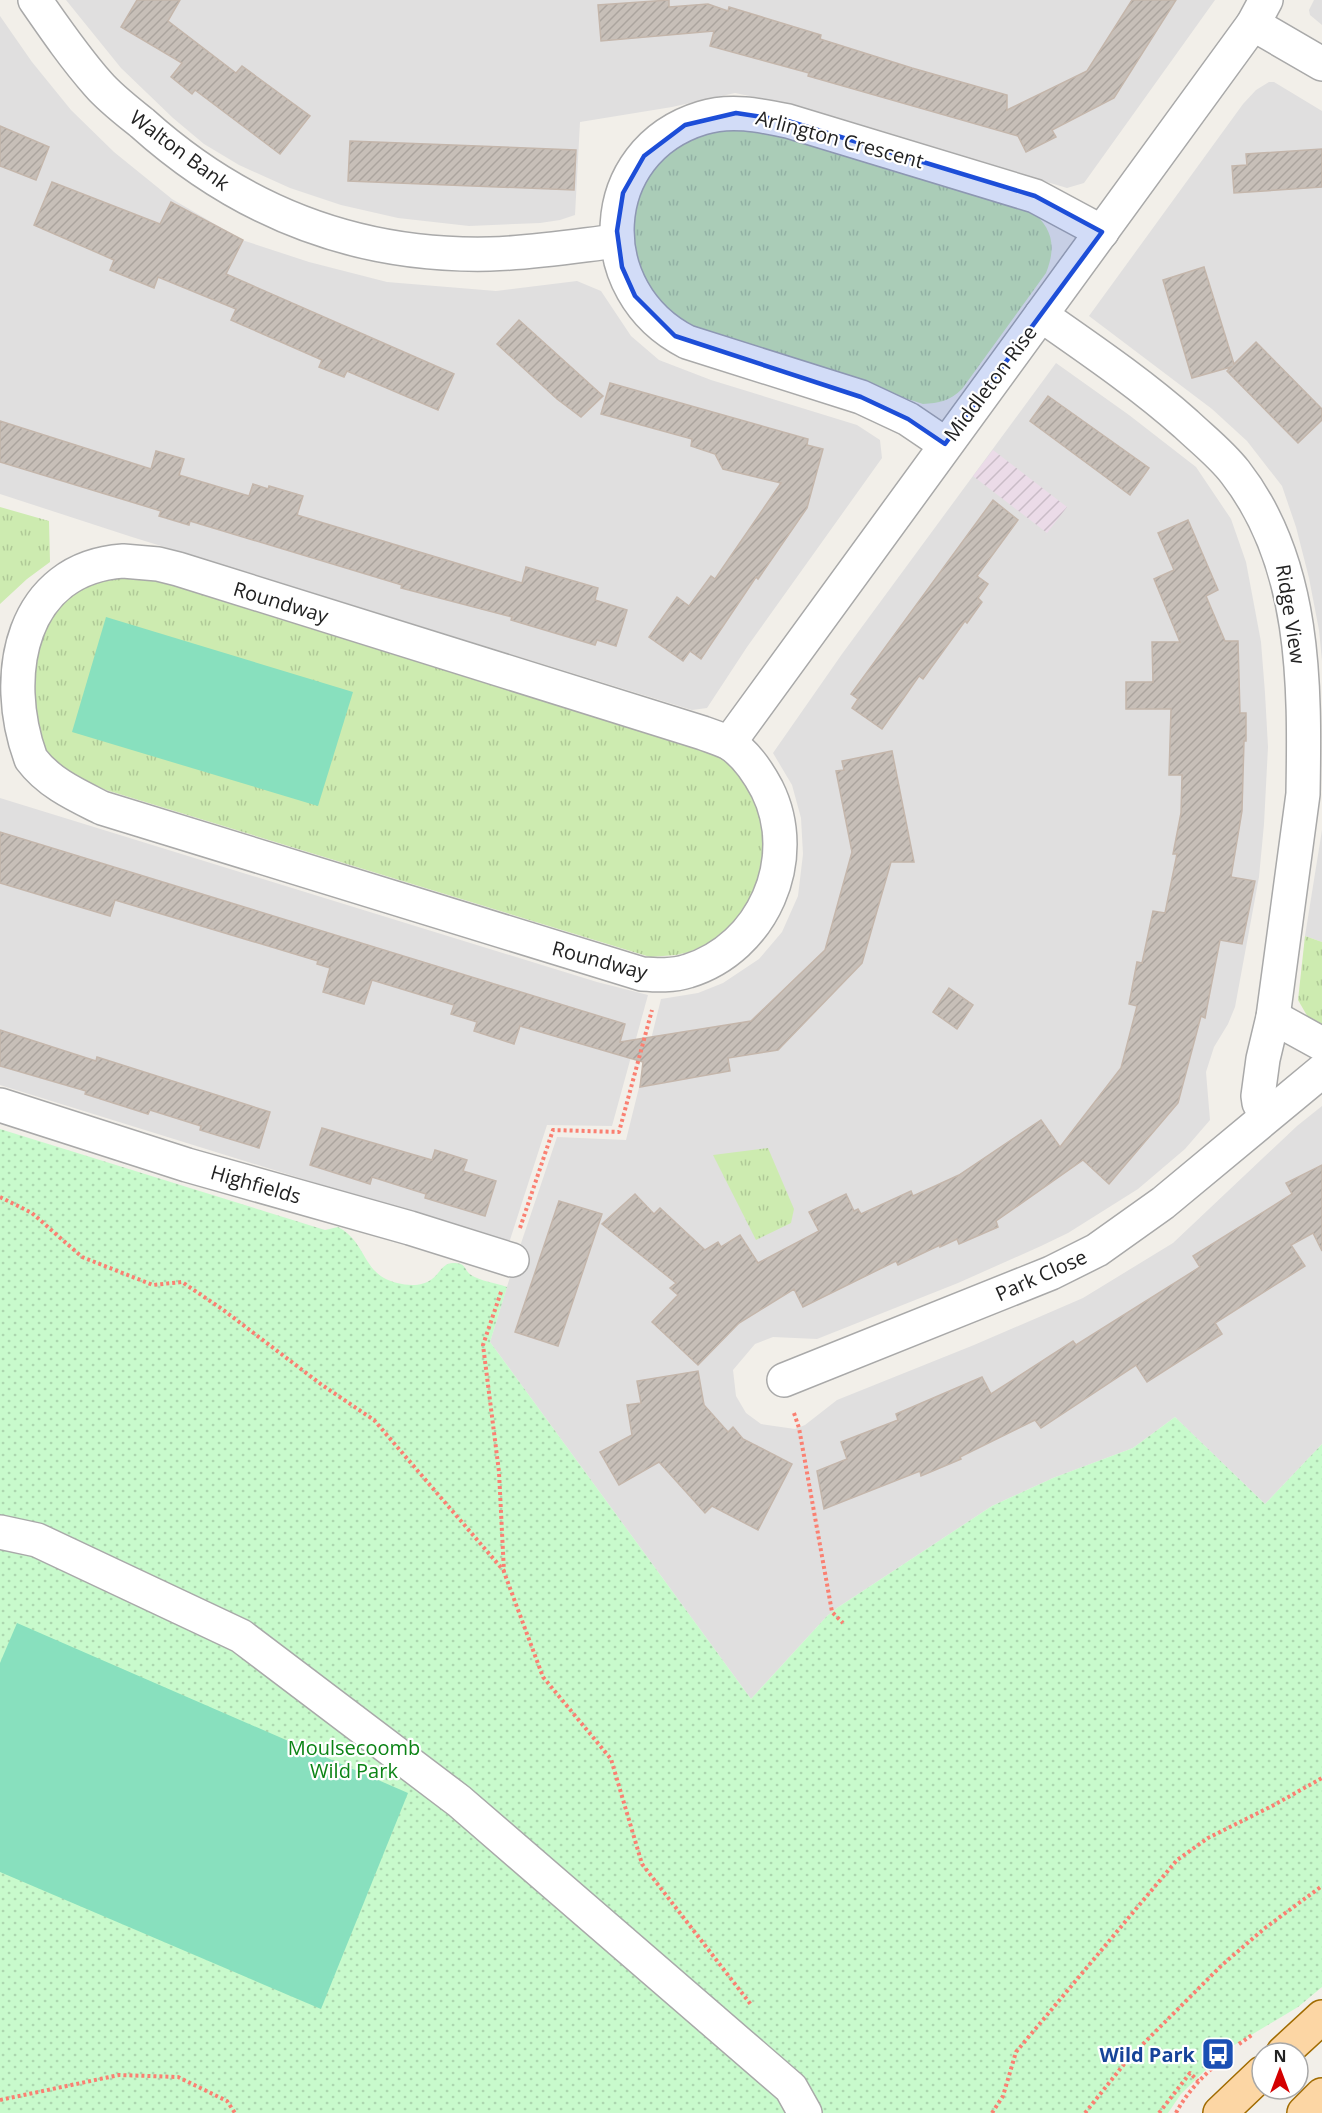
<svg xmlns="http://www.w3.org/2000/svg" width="1322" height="2113" font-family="'Open Sans',sans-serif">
	<defs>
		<pattern id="industrial-furrows" width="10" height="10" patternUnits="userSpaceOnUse" patternTransform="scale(1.5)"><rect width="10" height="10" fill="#ebdbe8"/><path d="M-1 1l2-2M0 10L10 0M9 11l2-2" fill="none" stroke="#c9bcc7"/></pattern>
		<pattern id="grass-tufts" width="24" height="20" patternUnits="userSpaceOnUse" patternTransform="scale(1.5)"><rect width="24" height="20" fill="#cdebb0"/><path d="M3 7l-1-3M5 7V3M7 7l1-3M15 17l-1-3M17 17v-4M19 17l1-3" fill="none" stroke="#b0c997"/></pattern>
		<pattern id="park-dots" width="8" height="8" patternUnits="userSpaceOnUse" patternTransform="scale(1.5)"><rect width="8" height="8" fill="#c8facc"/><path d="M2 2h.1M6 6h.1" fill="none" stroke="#acd6af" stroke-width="1.8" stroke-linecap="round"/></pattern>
		<pattern id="building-hatch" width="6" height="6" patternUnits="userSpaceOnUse" patternTransform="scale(1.5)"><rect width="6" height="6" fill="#c7bfb8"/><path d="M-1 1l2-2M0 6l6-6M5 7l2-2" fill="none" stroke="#aba49e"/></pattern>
	</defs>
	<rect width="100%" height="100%" fill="#f2efe9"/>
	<!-- residential -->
	<g fill="#e0dfdf">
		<polygon points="66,0 1215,0 1084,183 1067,188 783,103 735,93 672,107 580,122 575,215 560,220 540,223 469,226 398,218 341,205 290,188 239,165 204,144 173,118 121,68"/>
		<polygon points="1314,0 1322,0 1322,25 1310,15 1309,10"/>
		<polygon points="0,16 32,62 71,110 114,152 172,199 242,240 309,262 387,282 496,291 577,281 601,291 631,336 659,360 711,380 857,425 880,440 882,458 747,647 707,708 692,710 132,537 0,494"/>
		<polygon points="1269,82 1274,82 1322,111 1322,661 1319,630 1309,578 1296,527 1282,486 1247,441 1212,409 1089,316 1243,104 1256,90"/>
		<polygon points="1056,363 1129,415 1196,467 1231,519 1246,562 1261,642 1265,693 1268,747 1264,824 1259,877 1235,1007 1228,1024 1214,1047 1206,1072 1210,1120 1185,1149 1138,1189 1068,1233 1041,1246 958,1283 817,1339 773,1337 755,1344 733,1370 736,1396 746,1413 761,1424 795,1429 805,1425 837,1400 974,1345 1083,1298 1173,1243 1297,1126 1322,1106 1322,1444 1265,1504 1175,1417 1133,1448 1053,1478 992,1506 837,1608 827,1616 751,1699 490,1342 514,1264 557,1137 626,1140 661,999 698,993 723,983 759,959 782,932 798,896 803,854 801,818 792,785 773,753 842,654"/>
		<polygon points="0,798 597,982 648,995 612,1126 547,1125 509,1243 0,1085"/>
		<polygon points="1322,830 1322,942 1305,936"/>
	</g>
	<!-- industrial -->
	<polygon fill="url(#industrial-furrows)" points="993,450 1067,507 1047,533 973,476"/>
	<!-- grass -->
	<g fill="url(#grass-tufts)">
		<path d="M723,128L759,130L1030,209C1052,228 1057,245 1046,273L962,389C950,401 939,403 923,404C873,388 824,372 775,357C742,346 706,338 677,319C643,296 627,249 635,210C642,180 663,150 693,138C702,134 713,132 723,128Z"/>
		<polygon points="0,507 49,521 50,562 27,579 0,604"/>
		<polygon points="143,575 721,753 756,796 767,852 755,895 732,925 711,942 689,952 676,955 650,957 106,790 70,773 49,755 41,745 25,714 46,611 97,578"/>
		<polygon points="1305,936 1322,942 1322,1026 1309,1019 1298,1000"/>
		<polygon points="768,1148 794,1209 791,1223 756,1240 713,1155"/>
	</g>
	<!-- park -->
	<path fill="url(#park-dots)" d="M0,1129L325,1230L338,1227C364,1241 362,1265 384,1278C397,1285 420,1289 432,1279C440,1273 443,1263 453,1263C467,1263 463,1269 471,1275C480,1281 496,1283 507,1287L490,1342L751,1699L827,1616L837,1608L992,1506L1053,1478L1133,1448L1175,1417L1265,1504L1322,1444V1987L1298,2007L1226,2050L1181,2094L1168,2113H0Z"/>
	<!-- pitch -->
	<g fill="#88e0be">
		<polygon points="106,617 353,692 318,806 72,732"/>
		<polygon points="17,1623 408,1793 321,2009 0,1872 0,1663"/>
	</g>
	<!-- building -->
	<g fill="url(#building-hatch)" stroke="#c4b6ab" stroke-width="1.5">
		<polygon points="137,0 180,0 168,21 236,73 242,66 310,116 280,154 195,90 192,94 171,77 182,63 121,27"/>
		<polygon points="669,0 669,7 708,4 728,11 729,7 821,35 820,39 912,68 1007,95 1007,110 1087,71 1132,0 1176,0 1114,98 1052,130 1056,137 1026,152 1018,136 808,76 809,73 710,46 714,31 601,41 598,5"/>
		<polygon points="0,126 49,147 36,180 0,166"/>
		<polygon points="350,141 576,150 574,190 348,181"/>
		<polygon points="1322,149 1322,187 1234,193 1232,166 1247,165 1246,154"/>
		<polygon points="52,182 160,224 171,202 243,240 226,274 454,374 438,410 347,371 344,377 319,367 322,360 231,320 236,309 158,277 154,288 110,270 114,260 34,225"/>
		<polygon points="1204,267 1234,364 1256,342 1322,409 1322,420 1298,443 1227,371 1231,367 1192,378 1163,280"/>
		<polygon points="519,320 603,396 581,417 557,399 497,344"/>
		<polygon points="610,383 808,439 807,445 823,449 807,508 758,579 756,577 701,659 690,651 683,661 649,637 677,597 689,606 711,576 715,579 781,483 723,469 715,454 691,446 692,439 601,414"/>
		<polygon points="1048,396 1149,468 1130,495 1030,421"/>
		<polygon points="0,421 151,469 156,451 184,459 179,475 249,496 253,484 268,489 269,486 303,496 297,515 522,583 526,567 598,588 595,600 627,610 616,646 597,640 595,645 511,620 512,617 401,588 402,585 190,521 189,525 159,516 161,511 0,462"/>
		<polygon points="993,500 1018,520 977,576 988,584 978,598 982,602 967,623 965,621 923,679 919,676 882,729 852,708 858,699 851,694"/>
		<polygon points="1188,520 1218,590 1206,596 1225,641 1238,641 1240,713 1246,713 1246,741 1244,741 1242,811 1231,877 1255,881 1242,944 1220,940 1205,1018 1201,1016 1178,1103 1109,1184 1083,1160 996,1221 998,1227 959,1244 957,1239 940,1247 940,1245 898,1265 896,1261 803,1307 794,1289 739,1323 698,1365 652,1322 678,1295 670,1288 676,1283 602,1224 635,1194 654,1214 660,1208 705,1250 718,1242 721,1247 740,1235 758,1263 819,1231 809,1212 846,1194 854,1211 858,1209 861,1214 911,1191 913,1196 959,1175 1041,1120 1060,1147 1121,1068 1137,1006 1129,1004 1137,962 1142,963 1153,911 1165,913 1177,854 1173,854 1181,813 1182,775 1169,775 1171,709 1126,709 1126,682 1153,682 1152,642 1180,642 1154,579 1174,570 1158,533"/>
		<polygon points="892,751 914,862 891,862 862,963 778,1050 728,1058 730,1071 640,1087 643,1062 520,1026 514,1044 474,1031 477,1022 451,1014 454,1005 372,980 364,1004 323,992 330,968 317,964 318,961 115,900 110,916 0,883 0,832 625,1024 620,1042 751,1021 825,950 852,852 836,771 844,770 842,761"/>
		<polygon points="949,988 973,1005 957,1029 933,1012"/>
		<polygon points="0,1030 96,1061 97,1057 270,1112 259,1148 200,1130 201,1126 150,1110 148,1114 85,1094 86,1091 0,1066"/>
		<polygon points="322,1128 432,1160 435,1150 467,1160 463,1171 496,1181 485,1216 425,1198 426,1194 372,1177 370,1184 310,1165"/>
		<polygon points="1322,1165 1322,1251 1313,1233 1291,1245 1305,1266 1215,1323 1222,1334 1147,1382 1136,1365 1041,1428 1035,1420 960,1457 961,1459 921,1476 920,1471 824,1509 817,1471 847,1459 841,1442 898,1420 896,1414 982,1377 991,1394 1073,1341 1076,1345 1200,1267 1193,1256 1292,1194 1286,1183"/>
		<polygon points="559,1201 602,1214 558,1346 515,1332"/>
		<polygon points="698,1371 704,1405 728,1432 733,1427 743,1439 792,1464 758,1530 712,1506 705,1513 659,1462 619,1485 600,1452 632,1435 627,1405 641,1403 637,1381"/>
	</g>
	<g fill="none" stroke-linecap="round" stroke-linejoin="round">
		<!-- minor casing -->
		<g stroke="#a9a9a9" stroke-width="36">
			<g id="minor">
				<path d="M35,0C55,29 75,58 98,84C110,98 127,111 142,123C241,212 356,257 490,254C533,253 575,246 617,241"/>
				<polyline points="1253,24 1322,64"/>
				<path d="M1041,315C1091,350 1141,384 1186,424C1203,440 1221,454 1235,472C1306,563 1305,684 1303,794L1273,1017L1263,1059L1258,1096L1259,1103L1267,1115"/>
				<path d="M945,444L908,419L861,397L687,342C589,292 594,151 702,118C730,109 759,115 788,121L1035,196L1102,232"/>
				<path d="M123,561L158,564L178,569L703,733C711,736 721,739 729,743C745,753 758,772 767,789C802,859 763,948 688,971C673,976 657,975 642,974L102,808C76,795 49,783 31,759C0,675 21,568 123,561Z"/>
				<polyline points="729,743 1253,24 1266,0"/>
				<polyline points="1273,1017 1322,1044"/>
				<polyline points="0,1105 187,1165 410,1228 512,1260"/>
				<polyline points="784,1380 1051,1273 1097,1250 1163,1203 1322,1071"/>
				<polyline points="0,1532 37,1540 241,1636 459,1801 791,2088 805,2113"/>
			</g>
		</g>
		<!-- major casing -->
		<g stroke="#a06b00" stroke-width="36">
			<g id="major">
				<polyline points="1283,2053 1322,2017"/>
				<polyline points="1220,2113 1262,2073"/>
				<polyline points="1304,2113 1322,2095"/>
			</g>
		</g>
		<!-- path -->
		<g stroke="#fa8072" stroke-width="4" stroke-dasharray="3 3" stroke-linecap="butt">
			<polyline points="0,1197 32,1213 82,1257 153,1285 182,1282 222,1309 322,1385 374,1420 504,1571"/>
			<polyline points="520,1228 553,1130 619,1132 652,1010"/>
			<polyline points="501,1292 483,1345 499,1472 504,1572 543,1677 611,1759 642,1864 752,2006"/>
			<polyline points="794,1413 799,1428 832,1612 843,1623"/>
			<polyline points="1239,2044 1252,2035"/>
			<polyline points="0,2100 119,2075 178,2077 227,2101 235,2113"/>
			<polyline points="992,2113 1003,2096 1016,2052 1177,1860 1208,1838 1274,1805 1322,1778"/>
			<polyline points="1085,2113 1129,2058 1222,1965 1265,1928 1322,1886"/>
			<polyline points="1159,2113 1190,2073 1198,2081"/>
			<path d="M1176,2113C1187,2092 1202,2077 1220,2061"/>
		</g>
		<!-- minor -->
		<use href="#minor" stroke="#fff" stroke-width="33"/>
		<!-- major -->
		<use href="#major" stroke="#fcd6a4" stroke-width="33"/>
	</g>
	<!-- marked area -->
	<path fill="#1d4ed8" fill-opacity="0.2" stroke="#1d4ed8" stroke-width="4.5" stroke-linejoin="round" d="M736,113L788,121L1035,196L1102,232L945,444L908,419L861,397L675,336L635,296L622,267L617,231L623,193L644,156L685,125Z"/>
	<!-- icons -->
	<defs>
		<g id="bus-square" transform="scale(1.725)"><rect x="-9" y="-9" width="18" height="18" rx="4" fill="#1a4fb4" stroke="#fff"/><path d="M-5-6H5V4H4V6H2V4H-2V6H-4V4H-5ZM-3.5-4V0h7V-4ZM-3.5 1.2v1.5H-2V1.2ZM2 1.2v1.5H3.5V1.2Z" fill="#fff"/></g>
	</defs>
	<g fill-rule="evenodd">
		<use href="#bus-square" x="1218" y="2054"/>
	</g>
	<g text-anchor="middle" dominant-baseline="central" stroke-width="4.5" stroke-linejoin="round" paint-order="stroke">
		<!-- street labels -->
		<g font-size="20" fill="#222" stroke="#fff">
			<text transform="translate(840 139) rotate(15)">Arlington Crescent</text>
			<text transform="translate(180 150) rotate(37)">Walton Bank</text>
			<text transform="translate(990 383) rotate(-53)">Middleton Rise</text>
			<text transform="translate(281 602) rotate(17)">Roundway</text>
			<text transform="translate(1291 614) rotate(81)">Ridge View</text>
			<text transform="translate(600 960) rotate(15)">Roundway</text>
			<text transform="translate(256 1184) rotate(16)">Highfields</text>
			<text transform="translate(1041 1275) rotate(-24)">Park Close</text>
		</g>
		<!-- park labels -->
		<g font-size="20" fill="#0c8416" stroke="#fff">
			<text x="354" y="1747">Moulsecoomb<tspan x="354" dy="23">Wild Park</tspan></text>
		</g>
		<!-- transit labels -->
		<g font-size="20" font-weight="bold" fill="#164399" stroke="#fff" text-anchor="end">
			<text x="1195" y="2054">Wild Park</text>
		</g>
	</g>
	<!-- north arrow -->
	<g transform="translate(1280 2071)"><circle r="28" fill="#ffffff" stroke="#a7a7a7" stroke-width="1.5"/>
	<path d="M0-4.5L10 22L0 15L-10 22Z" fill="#d40000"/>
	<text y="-9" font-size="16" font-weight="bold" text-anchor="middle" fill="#222222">N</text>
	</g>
</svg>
